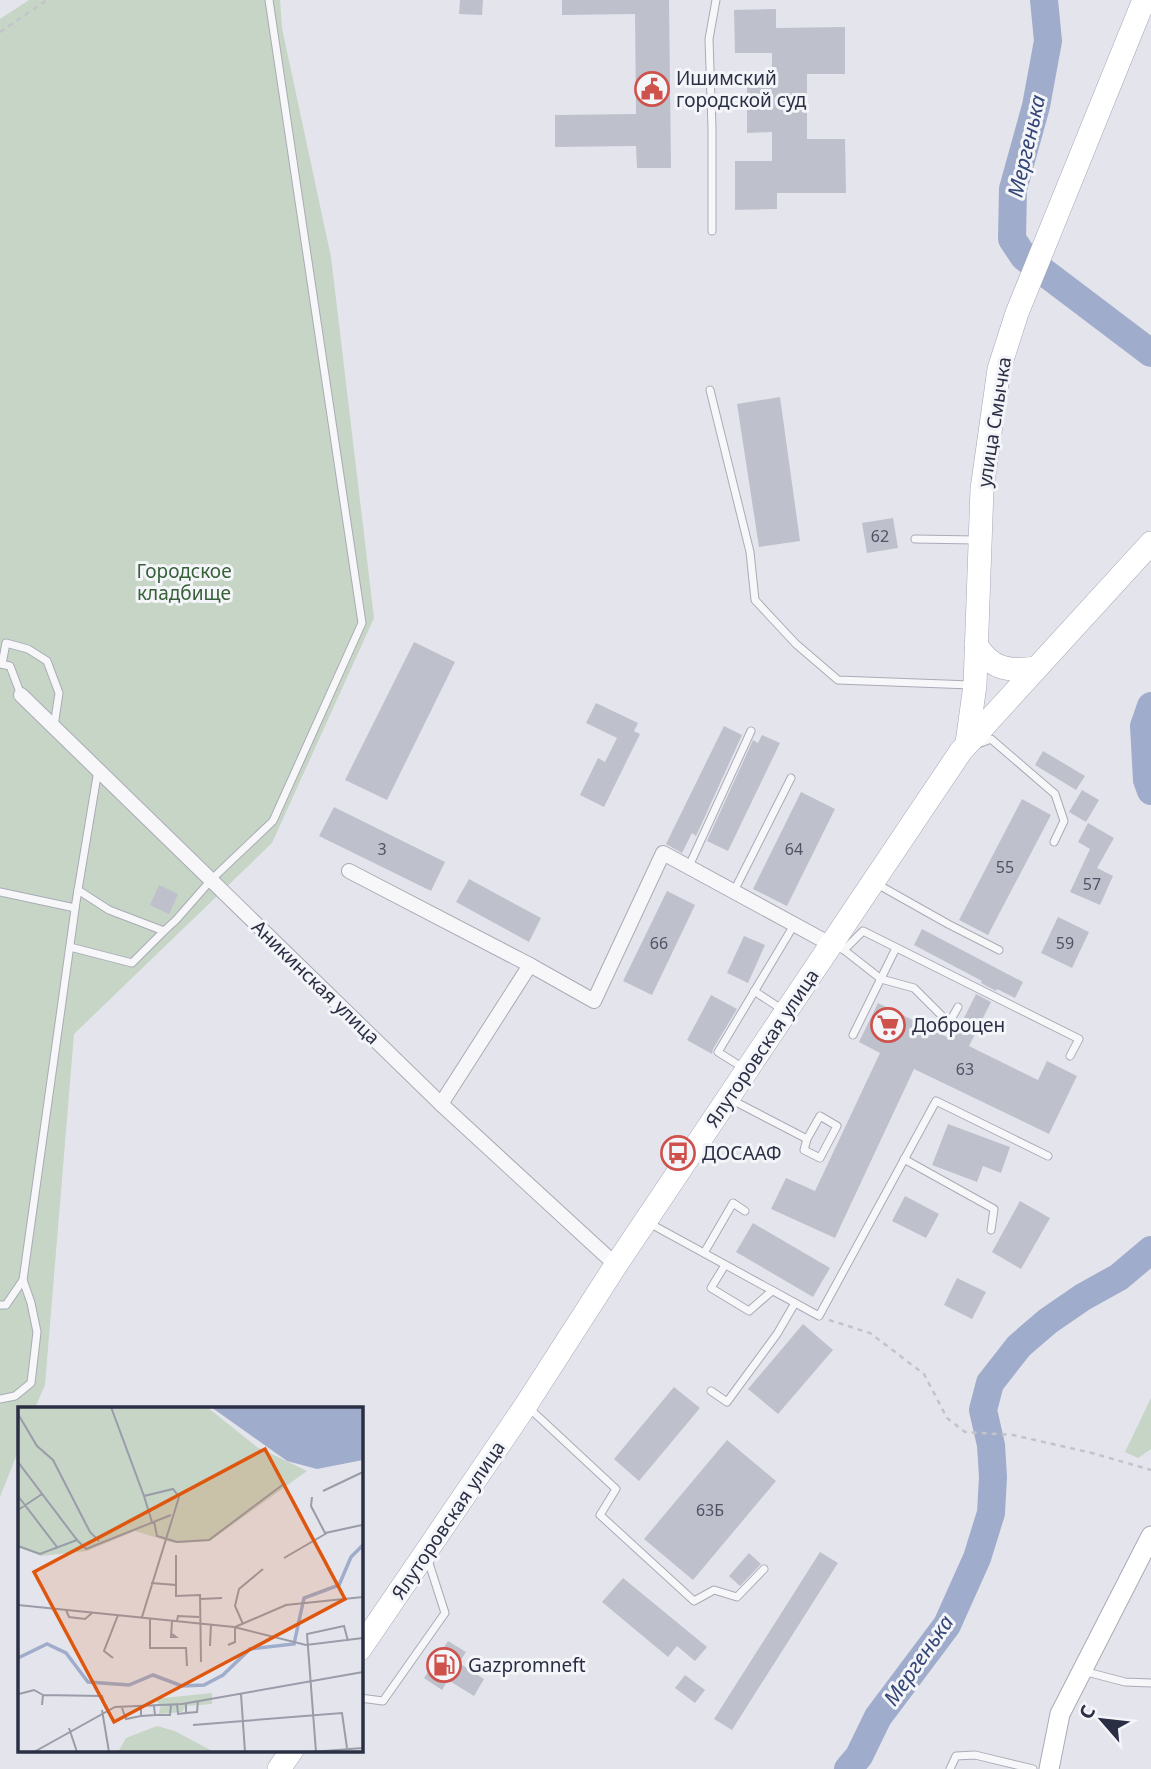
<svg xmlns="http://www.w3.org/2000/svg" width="1151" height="1769" font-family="'Noto Sans',sans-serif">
	<rect width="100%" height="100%" fill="#e4e5ec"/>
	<!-- green -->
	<g fill="#c6d5c5">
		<polygon points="29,0 280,0 282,28 331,257 374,618 272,843 74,1034 45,1385 35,1408 19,1408 19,1449 0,1497 0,19"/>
		<polygon points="1151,1398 1151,1449 1138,1458 1125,1452"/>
	</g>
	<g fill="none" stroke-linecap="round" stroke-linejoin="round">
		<!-- river -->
		<g stroke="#9faccb" stroke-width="28">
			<polyline points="1044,0 1048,41 1036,106 1013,189 1012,239 1024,257 1151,353"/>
			<polyline points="1151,706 1144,726 1147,780 1151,791"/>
			<polyline points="848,1769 859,1756 878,1717 947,1625 977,1558 991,1513 993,1477 991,1445 983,1410 990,1383 1019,1346 1048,1321 1083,1297 1119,1277 1151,1250"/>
		</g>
	</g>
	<!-- building -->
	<g fill="#bec0cc">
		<polygon points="460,0 483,0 482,15 459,14"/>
		<polygon points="562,0 669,0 671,168 637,168 636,146 555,147 555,115 636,114 635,14 562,15"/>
		<polygon points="776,9 776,28 845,27 845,74 807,74 807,139 845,139 846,193 777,193 777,209 735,210 735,161 772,161 772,132 747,133 747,83 772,83 772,53 735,53 734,10"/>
		<polygon points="780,397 800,541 759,547 737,404"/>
		<polygon points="893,518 898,548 867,553 862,523"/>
		<polygon points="414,642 455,662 387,800 345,780"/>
		<polygon points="596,703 638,723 634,731 640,734 604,807 580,795 598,758 605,762 617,738 586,723"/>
		<polygon points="724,726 742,735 696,836 692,833 682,853 666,844"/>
		<polygon points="762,735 780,743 728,851 707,841 753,740 758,743"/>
		<polygon points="1043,751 1085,776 1076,790 1035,765"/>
		<polygon points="1082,790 1099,800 1086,822 1069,812"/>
		<polygon points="801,792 835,809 787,906 753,889"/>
		<polygon points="1022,799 1051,815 988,935 959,920"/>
		<polygon points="334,807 445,862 431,891 319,836"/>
		<polygon points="1088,823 1114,838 1097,868 1113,876 1100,905 1070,892 1090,849 1078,842"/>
		<polygon points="469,879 541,918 529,942 456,902"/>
		<polygon points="159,885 178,894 169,914 150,905"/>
		<polygon points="667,891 695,905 652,995 623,981"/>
		<polygon points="1058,917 1089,932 1072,968 1041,953"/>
		<polygon points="922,929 1023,982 1015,998 997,989 996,991 981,983 982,981 914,945"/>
		<polygon points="744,936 765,945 748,983 727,973"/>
		<polygon points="976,994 991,1002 969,1046 1038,1080 1047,1061 1077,1076 1049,1134 914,1069 835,1238 771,1209 786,1178 815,1191 880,1053 859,1042 878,1003 953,1040"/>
		<polygon points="711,995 737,1009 713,1049 712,1054 687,1040"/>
		<polygon points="948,1124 1010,1147 1001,1173 983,1166 977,1182 932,1165"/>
		<polygon points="905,1196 939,1214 926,1238 892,1221"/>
		<polygon points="1020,1201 1050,1218 1021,1269 992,1252"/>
		<polygon points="753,1223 830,1268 813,1297 736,1252"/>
		<polygon points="957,1278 986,1292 972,1319 944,1305"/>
		<polygon points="803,1324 833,1350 778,1414 748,1389"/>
		<polygon points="674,1387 700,1408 639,1481 614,1459"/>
		<polygon points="727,1440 776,1481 693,1580 644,1539"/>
		<polygon points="820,1552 838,1563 732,1730 714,1719"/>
		<polygon points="749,1553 761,1564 740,1586 729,1576"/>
		<polygon points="623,1578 707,1647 695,1661 677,1646 668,1657 602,1602"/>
		<polygon points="448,1641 466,1652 459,1663 484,1679 474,1696 448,1680 442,1690 424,1678"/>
		<polygon points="685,1675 705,1690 695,1703 675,1688"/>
	</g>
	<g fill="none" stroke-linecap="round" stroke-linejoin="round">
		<!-- service casing -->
		<g stroke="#a9abb6" stroke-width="9">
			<g id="service">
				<polyline points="712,231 712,128 709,39 716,0"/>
				<polyline points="710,390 750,552 755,600 796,644 838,680 971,685"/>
				<polyline points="915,539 976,540"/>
				<polyline points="0,664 10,666 21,695"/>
				<polyline points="2,664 6,643 28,649 47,661 59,693 54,726"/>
				<polyline points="978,744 991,739 1055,794 1064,821 1054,842"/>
				<polyline points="689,866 751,731"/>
				<polyline points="877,884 948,924 999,950"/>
				<polyline points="78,890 109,910 164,931 176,920 212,879 273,821 362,623 269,0"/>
				<polyline points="734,891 791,778"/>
				<polyline points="0,892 75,908"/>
				<polyline points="836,946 844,950 863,931 1079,1039 1070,1056"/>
				<polyline points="70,947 132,963 164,931"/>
				<polyline points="844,950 881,979 914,988 949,1023 958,1007"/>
				<polyline points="754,991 783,1010"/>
				<polyline points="853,1035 896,948"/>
				<polyline points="745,1069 718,1052 794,925"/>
				<polyline points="732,1100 807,1139 804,1150 820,1158 837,1126 820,1116 807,1139"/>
				<polyline points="904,1159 994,1209 991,1230"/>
				<polyline points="649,1223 819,1316 936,1101 1048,1156"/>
				<polyline points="704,1253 733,1203 745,1211"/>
				<polyline points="725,1265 711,1288 749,1311 772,1291"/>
				<polyline points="0,1305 6,1305 23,1280"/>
				<polyline points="711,1391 727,1402 777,1334 795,1303"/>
				<polyline points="0,1399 15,1396 31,1383 37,1332 31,1303 23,1280 76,902 98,770"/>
				<polyline points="529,1408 616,1489 600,1515 694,1601 714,1590 737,1597 764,1569"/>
				<polyline points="1083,1671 1125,1682 1151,1683"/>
				<polyline points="360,1698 383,1701 445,1613 427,1557"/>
				<polyline points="950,1769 956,1756 975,1755 1033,1769"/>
			</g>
		</g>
		<!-- minor casing -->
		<g stroke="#a9abb6" stroke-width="16">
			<g id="minor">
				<polyline points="21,695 441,1104 616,1265"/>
				<polyline points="349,871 530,965"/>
				<polyline points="441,1104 530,965 594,1001 663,853 832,945"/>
			</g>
		</g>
		<!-- secondary casing -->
		<g stroke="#a9abb6" stroke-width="21">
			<polyline id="secondary" points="1049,1769 1060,1714 1151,1536"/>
		</g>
		<!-- primary casing -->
		<g stroke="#a3a7b7" stroke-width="24">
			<g id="primary">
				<path d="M976,644C990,669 1009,672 1036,668"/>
				<polyline points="967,743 975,685 982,489 999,369 1017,313 1144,0"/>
				<polyline points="360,1649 526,1405 616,1265 961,751 1151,543"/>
				<polyline points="279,1769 292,1750"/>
			</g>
		</g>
		<!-- path -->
		<g stroke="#c2c3cb" stroke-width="2.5" stroke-dasharray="5 5" stroke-linecap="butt">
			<polyline points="0,32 47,0"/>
			<polyline points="829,1320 870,1333 924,1374 947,1418 965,1432 1013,1435 1092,1453 1151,1470"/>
		</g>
		<!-- service -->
		<use href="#service" stroke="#f7f7fa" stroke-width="7"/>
		<!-- minor -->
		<use href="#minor" stroke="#f7f7fa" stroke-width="14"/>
		<!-- secondary -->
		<use href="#secondary" stroke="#fff" stroke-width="19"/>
		<!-- primary -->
		<use href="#primary" stroke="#fff" stroke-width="23"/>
	</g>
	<!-- icons -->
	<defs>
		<g id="civic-ring" transform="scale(1.75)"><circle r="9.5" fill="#f4f5f9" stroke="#cf514b" stroke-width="1.5"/><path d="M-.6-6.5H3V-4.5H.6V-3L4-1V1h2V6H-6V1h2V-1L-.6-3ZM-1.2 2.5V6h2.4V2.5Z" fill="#cf514b"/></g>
		<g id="supermarket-ring" transform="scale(1.75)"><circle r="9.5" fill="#f4f5f9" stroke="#cf514b" stroke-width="1.5"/><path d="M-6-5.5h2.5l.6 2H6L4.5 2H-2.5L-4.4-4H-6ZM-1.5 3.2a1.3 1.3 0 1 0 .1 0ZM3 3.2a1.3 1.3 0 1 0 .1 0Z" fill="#cf514b"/></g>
		<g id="bus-ring" transform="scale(1.75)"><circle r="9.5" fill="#f4f5f9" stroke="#cf514b" stroke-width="1.5"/><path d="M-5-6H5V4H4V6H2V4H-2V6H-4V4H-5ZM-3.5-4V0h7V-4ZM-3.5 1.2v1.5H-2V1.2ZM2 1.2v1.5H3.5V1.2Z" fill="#cf514b"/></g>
		<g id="fuel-ring" transform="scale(1.75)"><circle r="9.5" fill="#f4f5f9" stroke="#cf514b" stroke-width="1.5"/><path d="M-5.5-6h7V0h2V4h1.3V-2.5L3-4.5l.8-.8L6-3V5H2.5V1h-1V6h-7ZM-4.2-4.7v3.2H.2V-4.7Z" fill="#cf514b"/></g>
	</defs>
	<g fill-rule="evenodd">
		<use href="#civic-ring" x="652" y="89"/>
		<use href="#supermarket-ring" x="888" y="1025"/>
		<use href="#bus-ring" x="678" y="1153"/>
		<use href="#fuel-ring" x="444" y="1665"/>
	</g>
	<g text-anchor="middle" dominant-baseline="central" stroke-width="6" stroke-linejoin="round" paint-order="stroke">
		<!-- number labels -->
		<g font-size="16" fill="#505366">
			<text x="880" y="536">62</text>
			<text x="382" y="849">3</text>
			<text x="794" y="849">64</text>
			<text x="1005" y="867">55</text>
			<text x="1092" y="884">57</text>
			<text x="659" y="943">66</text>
			<text x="1065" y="943">59</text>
			<text x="965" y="1069">63</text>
			<text x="710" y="1510">63Б</text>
		</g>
		<!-- poi labels -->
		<g font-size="19" fill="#2b2f44" stroke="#f4f5f9" text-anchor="start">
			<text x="676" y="78">Ишимский<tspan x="676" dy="22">городской суд</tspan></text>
			<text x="912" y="1025">Доброцен</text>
			<text x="702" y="1153">ДОСААФ</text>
			<text x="468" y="1665">Gazpromneft</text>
		</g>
		<!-- street labels -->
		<g font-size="19" fill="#2b2f44" stroke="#f4f5f9">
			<text transform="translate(994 422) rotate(-81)">улица Смычка</text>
			<text transform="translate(316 982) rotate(44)">Аникинская улица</text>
			<text transform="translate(762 1048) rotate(-56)">Ялуторовская улица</text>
			<text transform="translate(448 1520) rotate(-56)">Ялуторовская улица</text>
		</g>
		<!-- park labels -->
		<g font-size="19" fill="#386039" stroke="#f4f5f9">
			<text x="184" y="571">Городское<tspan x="184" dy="22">кладбище</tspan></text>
		</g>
		<!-- water labels -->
		<g font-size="21" font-style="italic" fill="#354678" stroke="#f4f5f9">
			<text transform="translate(1026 146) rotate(-77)">Мергенька</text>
			<text transform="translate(918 1660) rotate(-55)">Мергенька</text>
		</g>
	</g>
	<!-- overview -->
	<g transform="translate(18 1407)">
		<rect width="345" height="345" fill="#e4e5ec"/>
		<path d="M0,0H189L239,40L289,64L192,134L156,136L117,124L69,144L23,149L0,140ZM194,286V297L168,299L164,305L141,307L142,300L151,295L143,299L136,292ZM139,319L157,324L196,345H100L108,331Z" fill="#c6d5c5"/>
		<path d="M193,0H345V53L299,62L269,54Z" fill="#9faccb"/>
		<path fill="none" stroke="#9faccb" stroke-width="3.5" d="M0,251L29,237L48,246L70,275L111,278L135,268L164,279L186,278L205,268L232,242L276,237L286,191L321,178L333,150L345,138"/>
		<path fill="none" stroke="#9a9ca9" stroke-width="2" d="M93,0L126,89L155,82L161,90L124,210M0,7L19,39L35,53L72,125L81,134M0,55L59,133M305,84L345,65M0,89L39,140M126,89L134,115M294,90L293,99L307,126L344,118M0,103L24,87M136,114L139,129L159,135L191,133L267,76M0,139L22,147L59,133L68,142L153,108M158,148V178M266,151L309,126M133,176L158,178V189L182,188L183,255M182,192L204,191M0,198L216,220L288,238L345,231M48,203L51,210L67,212L74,206M132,211V241H168L169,259M159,214L160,209L181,210M225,217L217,199L221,182L245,162M217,220L268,198L345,190M154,227L158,230H153L154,214M210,238L217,235V221M192,239L193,217M95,251L86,244L100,208M1,287L16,283L25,288M223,287L227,345M159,297L160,307L168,306V296M24,298L25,288L84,289L88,302M104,301L108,312L123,309V299M84,303L91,345M168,306L179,305L180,294M137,308H152L153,298M123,309L137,308L136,299M175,318L324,306L329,341M51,321L59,345M16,345L97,300L164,297L345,265M293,345L345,341M298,345L289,227L326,219L330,234"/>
		<path fill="#df570f" fill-opacity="0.15" stroke="#df570f" stroke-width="3.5" d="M247,42L327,192L96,315L16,165Z"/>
		<rect width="345" height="345" fill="none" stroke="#2b2f44" stroke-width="3.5"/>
	</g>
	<!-- north arrow -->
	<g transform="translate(1102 1720) rotate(298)" stroke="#f4f5f9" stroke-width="5" paint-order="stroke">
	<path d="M0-5L12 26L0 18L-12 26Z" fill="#2b2f44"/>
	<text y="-10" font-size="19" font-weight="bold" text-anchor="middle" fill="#2b2f44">С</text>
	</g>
</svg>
